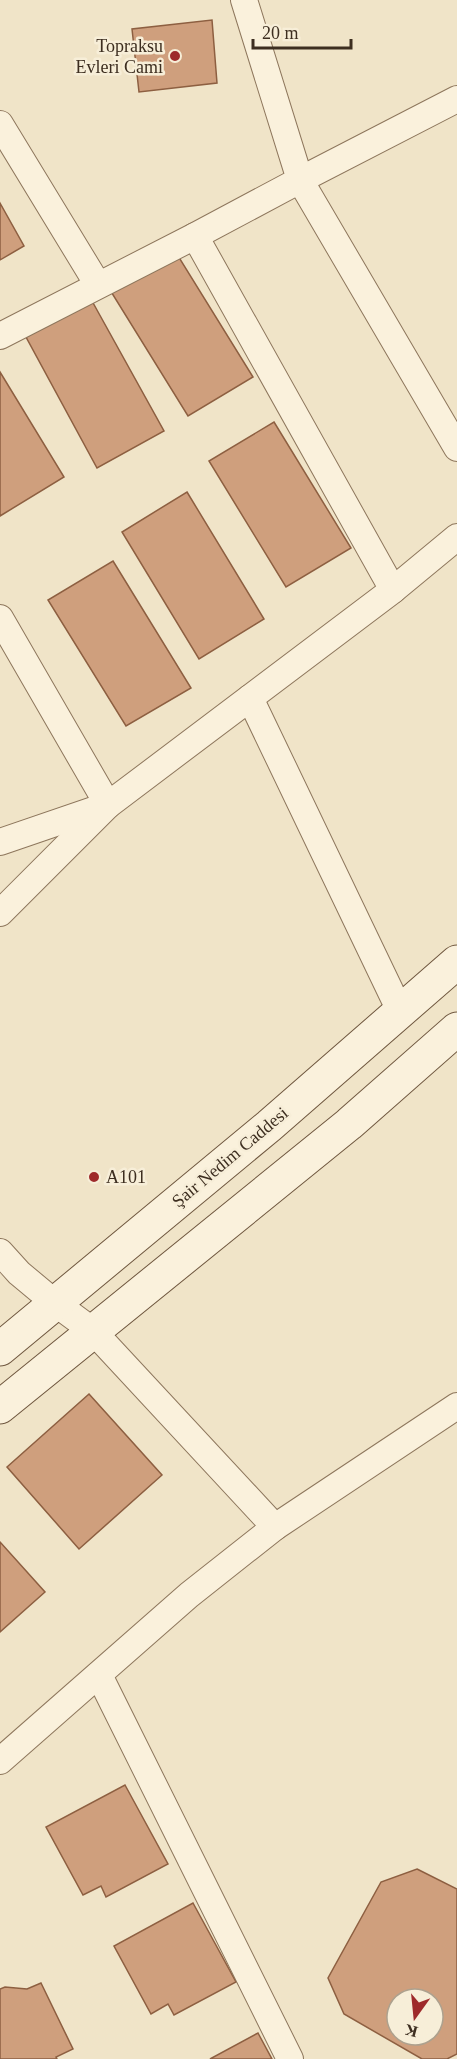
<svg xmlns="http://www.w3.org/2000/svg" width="457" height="2059" font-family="Georgia,serif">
	<rect width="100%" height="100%" fill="#f0e4c8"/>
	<!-- building -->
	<g fill="#cf9f7d" stroke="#8d5f41" stroke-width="1.5" fill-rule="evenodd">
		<polygon points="212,20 217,83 139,92 132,29"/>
		<polygon points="0,203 24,246 0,260"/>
		<polygon points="175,251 253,377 188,416 110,290"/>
		<polygon points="92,301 164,431 97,468 26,337"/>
		<polygon points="0,372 64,477 0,516"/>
		<polygon points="274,422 351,548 286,587 209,461"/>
		<polygon points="187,492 264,619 199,659 122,532"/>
		<polygon points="113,561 191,688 126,726 48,600"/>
		<polygon points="89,1394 162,1475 79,1549 7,1467"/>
		<polygon points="0,1542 45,1592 0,1632"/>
		<polygon points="125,1785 168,1864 106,1897 101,1886 83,1895 46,1827"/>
		<path d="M417,1869L457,1889V2054L447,2059H422L344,2014L328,1978L381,1882ZM397,1999H433V2035H397Z"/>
		<polygon points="193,1903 236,1982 174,2015 168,2004 151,2014 114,1946"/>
		<polygon points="41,1983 73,2049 56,2057 57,2059 0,2059 0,1989 5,1987 27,1989"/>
		<polygon points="258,2033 272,2059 210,2059"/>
	</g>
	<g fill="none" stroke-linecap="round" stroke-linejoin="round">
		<!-- street casing -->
		<g stroke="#8d765c" stroke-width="28">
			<g id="street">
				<polyline points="457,99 300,180 457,448"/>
				<polyline points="0,124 98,285"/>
				<polyline points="195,236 393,590"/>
				<polyline points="0,336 195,236 300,180 244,0"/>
				<polyline points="0,618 108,805 0,913"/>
				<polyline points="250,698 400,1011"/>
				<polyline points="0,842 108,805 393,590 457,537"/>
				<polyline points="0,1252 19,1273 55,1303 93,1331 275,1527"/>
				<polyline points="99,1675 290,2059"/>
				<polyline points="0,1761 189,1595 275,1527 457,1406"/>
			</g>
		</g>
		<!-- secondary casing -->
		<g stroke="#6f573f" stroke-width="35">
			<g id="secondary">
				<polyline points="0,1349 269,1126 457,962"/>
				<polyline points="0,1407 349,1124 457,1029"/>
			</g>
		</g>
		<!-- street -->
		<use href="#street" stroke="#faf1dc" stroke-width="26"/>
		<!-- secondary -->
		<use href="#secondary" stroke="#faf1dc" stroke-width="33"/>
	</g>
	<!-- markers -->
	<g fill="#9e2a2b" stroke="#f7eed8" stroke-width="2">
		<circle cx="175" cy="56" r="6"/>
		<circle cx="94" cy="1177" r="6"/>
	</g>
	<g text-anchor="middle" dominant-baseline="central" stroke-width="5" stroke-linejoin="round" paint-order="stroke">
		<!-- poi labels -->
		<g font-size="18" fill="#3d2e20" stroke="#f7eed8" text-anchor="end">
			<text x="163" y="46">Topraksu<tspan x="163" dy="21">Evleri Cami</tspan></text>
			<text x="106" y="1177" text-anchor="start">A101</text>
		</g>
		<!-- street labels -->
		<g font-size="18" fill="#3d2e20" stroke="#f7eed8">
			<text transform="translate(230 1157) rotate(-40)">Şair Nedim Caddesi</text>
		</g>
	</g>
	<!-- north arrow -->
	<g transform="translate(415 2017) rotate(195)"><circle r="28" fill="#f7eed8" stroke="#ada18e" stroke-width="1.5"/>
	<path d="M0-4.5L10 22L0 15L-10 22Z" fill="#9e2a2b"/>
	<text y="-9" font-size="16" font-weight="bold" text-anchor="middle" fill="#3d2e20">K</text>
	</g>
	<!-- scale -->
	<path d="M253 39v9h98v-9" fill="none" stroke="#3d2e20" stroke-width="3"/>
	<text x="262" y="39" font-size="18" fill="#3d2e20" stroke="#f7eed8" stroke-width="4.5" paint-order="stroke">20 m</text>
</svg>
